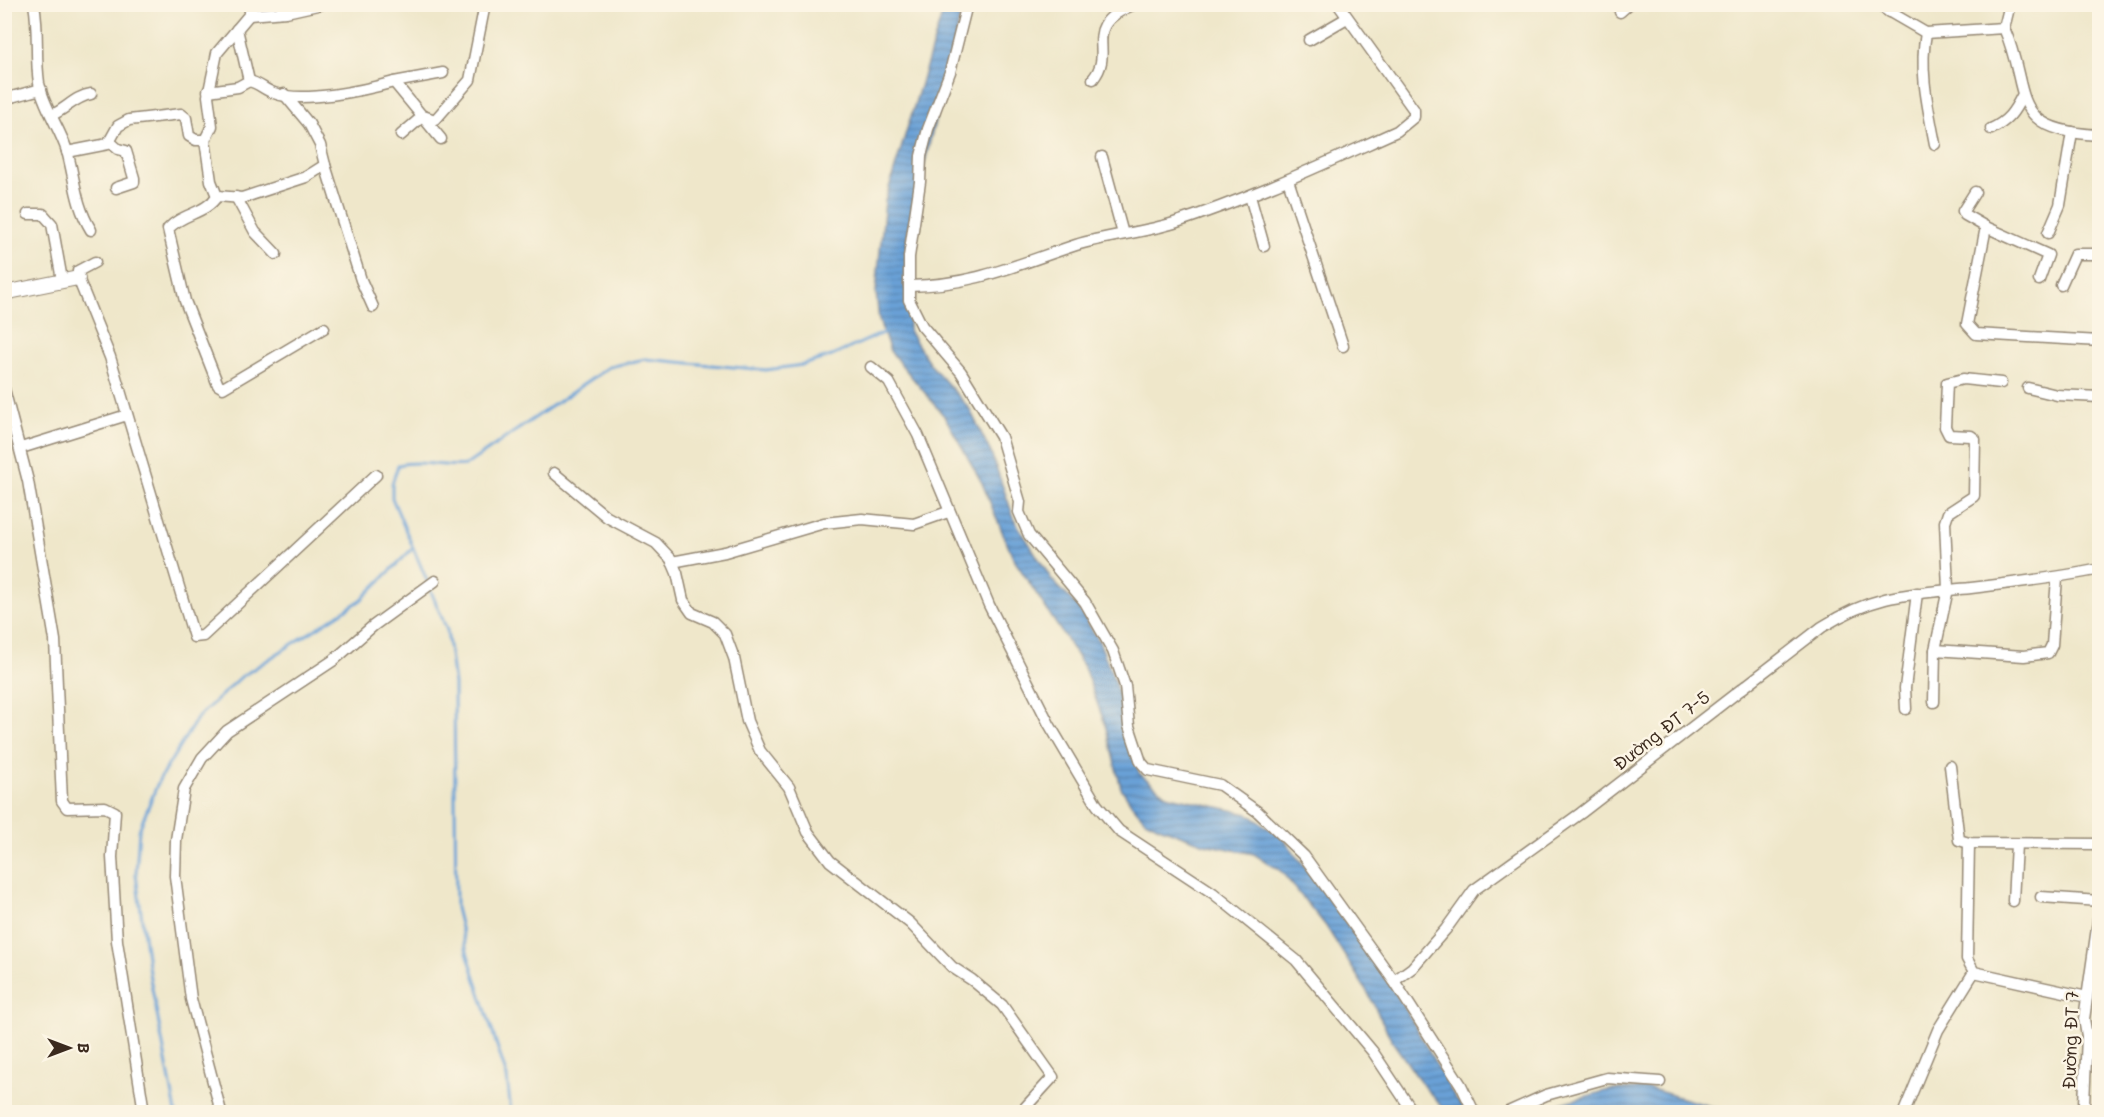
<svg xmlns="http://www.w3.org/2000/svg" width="2104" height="1117" font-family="Mali,sans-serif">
	<defs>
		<pattern id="water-rules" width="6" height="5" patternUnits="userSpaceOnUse" patternTransform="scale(1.5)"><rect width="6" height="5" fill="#69a1d7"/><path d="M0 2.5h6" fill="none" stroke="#5883ae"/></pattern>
	</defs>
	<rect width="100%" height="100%" fill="#fcf5e5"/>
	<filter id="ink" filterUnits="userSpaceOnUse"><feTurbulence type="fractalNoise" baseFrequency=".0167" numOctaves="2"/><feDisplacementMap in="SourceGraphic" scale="12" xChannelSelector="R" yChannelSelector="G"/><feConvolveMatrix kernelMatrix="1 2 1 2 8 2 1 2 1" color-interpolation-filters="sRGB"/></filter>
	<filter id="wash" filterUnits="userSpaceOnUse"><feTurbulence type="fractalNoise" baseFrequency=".008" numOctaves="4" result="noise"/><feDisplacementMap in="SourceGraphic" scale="24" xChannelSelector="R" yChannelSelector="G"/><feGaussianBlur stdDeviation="1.35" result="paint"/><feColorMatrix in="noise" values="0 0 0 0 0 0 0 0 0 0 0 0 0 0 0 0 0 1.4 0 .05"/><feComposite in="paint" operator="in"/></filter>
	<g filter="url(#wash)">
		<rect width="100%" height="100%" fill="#efe7ca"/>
		<!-- water -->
		<g fill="url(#water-rules)" stroke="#52667a" stroke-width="1.5">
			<polygon points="945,5 963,5 907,236 909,331 930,364 969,408 991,453 1015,521 1052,580 1077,606 1099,641 1114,679 1139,773 1166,795 1248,814 1284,839 1364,946 1403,1005 1455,1098 1468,1112 1447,1112 1425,1088 1392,1041 1368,993 1326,926 1281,871 1254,854 1205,844 1159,827 1145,820 1132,805 1121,788 1105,724 1083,665 1013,558 982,483 945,417 890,351 879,320 876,292 885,201"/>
			<polygon points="1648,1088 1730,1112 1529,1112 1609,1090"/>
		</g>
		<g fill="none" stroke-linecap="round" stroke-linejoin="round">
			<!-- stream -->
			<g stroke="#69a1d7" stroke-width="3">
				<path d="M428,583L392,498V484L398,465C421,459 443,468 466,465L609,367L645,359L766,370L802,365L832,356L887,331"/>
				<polyline points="430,589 447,630 454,684 456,908 467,952 507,1077 511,1112"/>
				<polyline points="176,1112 149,973 136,874 139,830 159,780 198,717 241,677 361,600 413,548"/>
			</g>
		</g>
	</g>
	<g filter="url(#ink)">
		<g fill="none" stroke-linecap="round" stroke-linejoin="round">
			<!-- minor casing -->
			<g stroke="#958874" stroke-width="13">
				<g id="minor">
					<path d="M34,4C39,31 35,56 39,83C43,106 60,128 67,151C75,179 75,204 91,230"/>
					<path d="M967,4L950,72L928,129L921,156L920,182L909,257V300L922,326L961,372L1001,437L1020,502L1019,512L1029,535L1085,602L1113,651L1125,686L1129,726L1141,762L1148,770L1220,785L1258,812L1304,856L1394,981L1412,968L1446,929L1474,890L1581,813L1822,627C1876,593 1910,594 1971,588C2014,583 2057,578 2100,569"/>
					<path d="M1876,4L1926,33L2004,28C2032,92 2005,131 2100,135"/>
					<polyline points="1620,12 1629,4"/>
					<polyline points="1889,12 1900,4"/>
					<polyline points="249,15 286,12 322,4"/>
					<polyline points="2004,28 2010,4"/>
					<path d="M1926,33C1919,71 1928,107 1935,144"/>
					<polyline points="1309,40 1347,18"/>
					<path d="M1093,79C1117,50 1077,27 1135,4"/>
					<path d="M249,81C259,83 264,90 274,93C302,104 365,90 394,82L441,139"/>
					<polyline points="394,82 443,73"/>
					<polyline points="208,91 238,87 249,81 237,29"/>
					<polyline points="284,94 309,124 320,145 325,165"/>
					<polyline points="4,99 41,89"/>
					<path d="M52,115C66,109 76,96 91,94"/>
					<path d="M1991,129C2008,121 2014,112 2022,96"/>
					<polyline points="401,135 423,116 435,120 470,80 485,4"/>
					<path d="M205,140L211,181L217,196C206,214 182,213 168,229L185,301L218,385L223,388L324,328"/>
					<polyline points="109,141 118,149 126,151 134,178 134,182 116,188"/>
					<polyline points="67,152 108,144 118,126 129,120 181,114 186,118 189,136 196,140 205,140 212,126 208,96 217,53 249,15 253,4"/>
					<polyline points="1102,157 1123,234"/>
					<polyline points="1288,180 1343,346"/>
					<polyline points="1975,192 1963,211 1965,215 1986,227 1967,324 1976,334 2100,341"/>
					<polyline points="217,196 242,198 306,177 325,165 361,280 373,307"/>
					<polyline points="1250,196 1264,246"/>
					<polyline points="236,197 255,232 276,254"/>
					<polyline points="28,214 43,214 52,224 62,280"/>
					<polyline points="1986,227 2048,255 2039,280"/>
					<polyline points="2048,233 2060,205 2072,132"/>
					<polyline points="95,262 78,271 78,278 110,357 194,637 203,636 376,475"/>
					<polyline points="2061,285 2075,254 2100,254"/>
					<path d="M909,286C975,285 1015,265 1076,245C1108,235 1142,233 1174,223C1251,198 1323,164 1397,131L1414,117V110L1338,4"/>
					<polyline points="871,367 889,382 918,435 989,605 1049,724 1097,805 1119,831 1213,893 1296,960 1373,1052 1413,1112"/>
					<polyline points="2028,388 2057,395 2100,397"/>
					<polyline points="4,389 28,481 55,640 62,801 67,808 105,807 115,812 112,857 117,941 144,1112"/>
					<polyline points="21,448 127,415"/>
					<polyline points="554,473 607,517 656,543 671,559 677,573 683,600 692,613 713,622 725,634 734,658 747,721 760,751 789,787 808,832 830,861 910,923 952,967 972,980 1002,1005 1053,1077 1021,1112"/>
					<polyline points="672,562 725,552 824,523 862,519 914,524 948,512"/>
					<polyline points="1935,650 2024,656 2048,653 2052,645 2057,578"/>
					<polyline points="1934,702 1935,650 1948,589 1945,522 1948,513 1974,496 1975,439 1971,436 1949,435 1945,427 1947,383 1963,379 2001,383"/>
					<polyline points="1906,709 1905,688 1917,593"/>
					<polyline points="1950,766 1959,840 1969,843 2100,844"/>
					<polyline points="1969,843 1967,959 1974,972 2087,997"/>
					<polyline points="2041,897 2100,901"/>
					<polyline points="2013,901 2016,844"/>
					<polyline points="1394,981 1461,1085 1474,1112"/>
					<polyline points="2087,1036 2100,1039"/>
					<polyline points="2084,1104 2087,1036 2084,1019 2100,907"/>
					<polyline points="221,1112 191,999 175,876 176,840 184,789 202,758 227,731 334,660 373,626 435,581"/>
					<polyline points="1508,1112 1546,1095 1607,1078 1660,1082"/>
					<polyline points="1904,1112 1938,1030 1974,972"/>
				</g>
			</g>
			<!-- tertiary casing -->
			<g stroke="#958874" stroke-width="16">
				<polyline id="tertiary" points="4,293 78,278"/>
			</g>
			<!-- minor -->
			<use href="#minor" stroke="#fff" stroke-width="10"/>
			<!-- tertiary -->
			<use href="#tertiary" stroke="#fff" stroke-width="14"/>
		</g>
	</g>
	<g text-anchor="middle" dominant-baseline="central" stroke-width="5" stroke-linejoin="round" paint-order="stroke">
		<!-- street labels -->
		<g font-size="18" fill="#3b2a1e" stroke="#fcf5e5">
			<text transform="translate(1661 730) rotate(-38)">Đường ĐT 7-5</text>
			<text transform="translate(2070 1040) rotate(-88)">Đường ĐT 7</text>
		</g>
	</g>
	<!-- margin -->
	<rect width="2104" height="1117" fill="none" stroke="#fcf5e5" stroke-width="24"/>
	<!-- north arrow -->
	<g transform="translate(69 1048) rotate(90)" stroke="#fcf5e5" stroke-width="4.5" paint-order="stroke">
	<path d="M0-4.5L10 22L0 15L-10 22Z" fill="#3b2a1e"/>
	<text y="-9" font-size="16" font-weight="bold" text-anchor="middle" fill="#3b2a1e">B</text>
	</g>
</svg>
